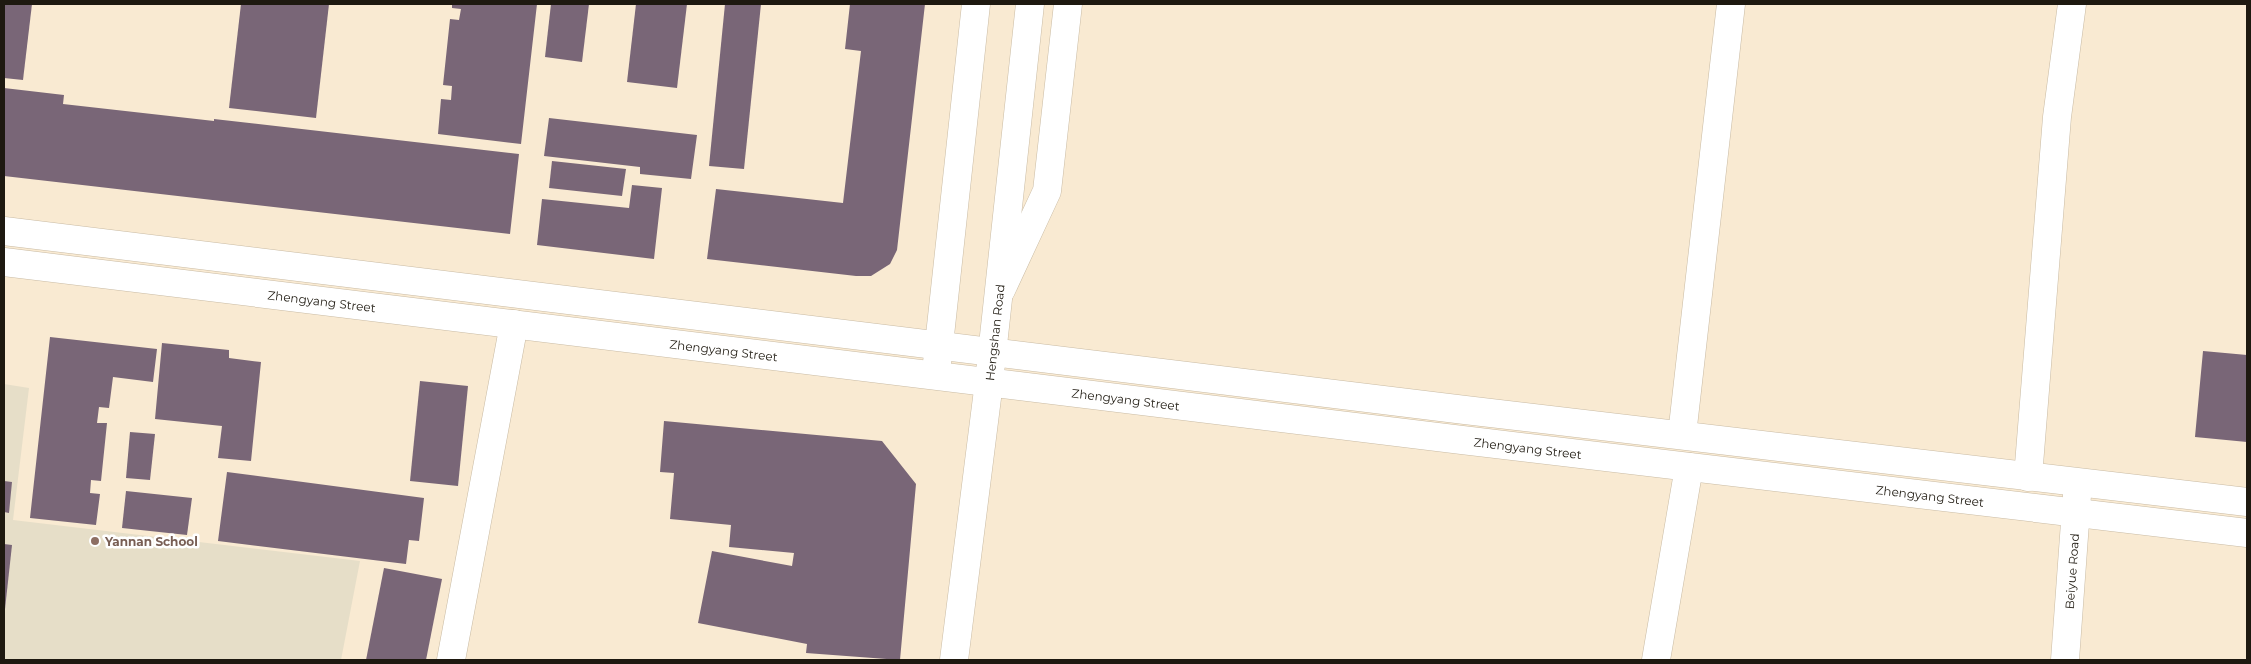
<svg xmlns="http://www.w3.org/2000/svg" width="2251" height="664" font-family="Montserrat,sans-serif">
	<rect width="100%" height="100%" fill="#f9ead2"/>
	<!-- education -->
	<polygon fill="#e6dec8" points="4,384 29,388 13,520 360,561 341,660 4,660"/>
	<!-- building -->
	<g fill="#796677">
		<polygon points="4,4 32,4 23,80 4,78"/>
		<polygon points="241,4 329,4 316,118 229,108"/>
		<polygon points="452,4 537,4 521,144 438,134 441,99 451,100 452,86 443,85 450,19 459,20 461,9 452,8"/>
		<polygon points="551,4 589,4 582,62 545,57"/>
		<polygon points="636,4 687,4 677,88 627,82"/>
		<polygon points="725,4 761,4 744,169 709,166"/>
		<polygon points="850,4 925,4 897,250 890,264 871,276 856,276 707,259 716,189 843,203 861,51 845,49"/>
		<polygon points="4,88 64,95 63,104 214,121 214,119 519,154 510,234 4,176"/>
		<polygon points="549,118 697,135 691,179 640,174 640,167 544,156"/>
		<polygon points="552,161 626,169 622,196 549,188"/>
		<polygon points="632,185 662,188 654,259 537,245 542,199 629,208"/>
		<polygon points="50,337 157,349 153,382 113,377 109,408 99,407 97,423 107,423 101,481 91,480 90,493 100,494 96,525 30,518"/>
		<polygon points="162,343 229,350 229,358 261,362 251,461 218,458 222,426 155,419"/>
		<polygon points="2203,351 2247,355 2247,442 2195,437"/>
		<polygon points="420,381 468,386 458,486 410,481"/>
		<polygon points="664,421 882,441 916,484 900,660 806,653 807,644 698,623 712,551 792,566 794,553 729,547 731,525 670,519 674,473 660,472"/>
		<polygon points="130,432 155,434 150,480 126,478"/>
		<polygon points="227,472 424,498 419,541 409,540 406,564 218,541"/>
		<polygon points="4,481 12,482 9,513 4,512"/>
		<polygon points="126,491 192,498 187,535 122,528"/>
		<polygon points="4,544 12,545 5,609 4,609"/>
		<polygon points="384,568 442,579 426,660 366,660"/>
	</g>
	<g fill="none" stroke-linecap="round" stroke-linejoin="round">
		<!-- street casing -->
		<g stroke="#c9bba4" stroke-width="29">
			<g id="street">
				<polyline points="1001,290 1047,191 1068,4"/>
				<polyline points="2028,477 2057,117 2072,4"/>
				<polyline points="451,660 514,324"/>
				<polyline points="1656,660 1689,467"/>
			</g>
		</g>
		<!-- secondary casing -->
		<g stroke="#c9bba4" stroke-width="29">
			<g id="secondary">
				<polyline points="4,231 1465,410 2247,502"/>
				<path id="s1" d="M4,262L1462,440L2247,533"/>
				<polyline points="937,363 976,4"/>
				<polyline points="1682,435 1731,4"/>
				<path id="s2" d="M954,660L989,382L1030,4"/>
				<path id="s3" d="M2065,660L2077,495"/>
			</g>
		</g>
		<!-- street -->
		<use href="#street" stroke="#fff" stroke-width="28"/>
		<!-- secondary -->
		<use href="#secondary" stroke="#fff" stroke-width="28"/>
	</g>
	<!-- markers -->
	<circle fill="#8d6e63" stroke="#fff" stroke-width="2" cx="95" cy="541" r="5"/>
	<g text-anchor="middle" dominant-baseline="central" stroke-width="5" stroke-linejoin="round" paint-order="stroke">
		<!-- street labels -->
		<g font-size="12" fill="#1e1910" stroke="#fff">
			<text stroke="none"><textPath href="#s1" startOffset="320">Zhengyang Street</textPath></text>
			<text stroke="none"><textPath href="#s2" startOffset="330">Hengshan Road</textPath></text>
			<text stroke="none"><textPath href="#s1" startOffset="725">Zhengyang Street</textPath></text>
			<text stroke="none"><textPath href="#s1" startOffset="1130">Zhengyang Street</textPath></text>
			<text stroke="none"><textPath href="#s1" startOffset="1535">Zhengyang Street</textPath></text>
			<text stroke="none"><textPath href="#s1" startOffset="1940">Zhengyang Street</textPath></text>
			<text stroke="none"><textPath href="#s3" startOffset="89">Beiyue Road</textPath></text>
		</g>
		<!-- education labels -->
		<g font-size="12" font-weight="bold" fill="#785e54" stroke="#fff" text-anchor="start">
			<text x="105" y="541">Yannan School</text>
		</g>
	</g>
	<!-- border -->
	<rect width="2251" height="664" fill="none" stroke="#1e1910" stroke-width="10"/>
</svg>
